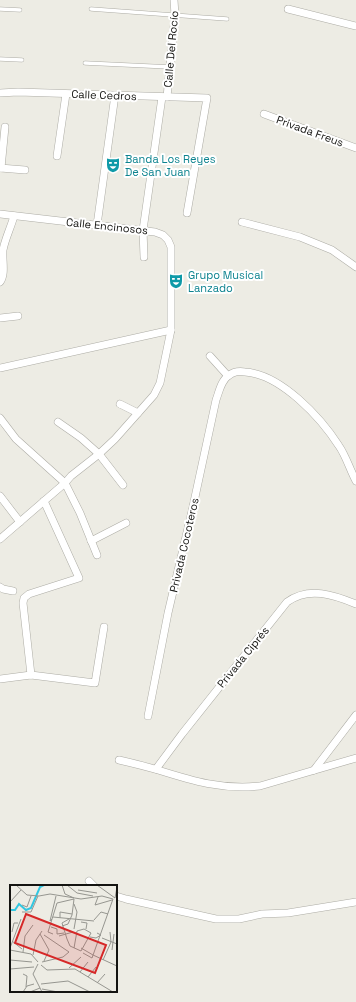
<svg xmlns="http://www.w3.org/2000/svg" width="356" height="1002" font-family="'Space Grotesk',sans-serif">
	<rect width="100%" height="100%" fill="#edece4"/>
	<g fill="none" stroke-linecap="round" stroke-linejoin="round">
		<!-- lane casing -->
		<g stroke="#adaca5" stroke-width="4.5">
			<g id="lane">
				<polyline points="0,9 20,10"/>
				<polyline points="91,9 227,19"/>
				<polyline points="0,59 22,60"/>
				<polyline points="85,63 170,67"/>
			</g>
		</g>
		<!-- street casing -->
		<g stroke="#adaca5" stroke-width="8">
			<g id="street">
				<polyline points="288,9 356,26"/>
				<polyline points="0,93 18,92 207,98 187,213"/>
				<polyline points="167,97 175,15 174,0"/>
				<polyline points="264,114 356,148"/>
				<polyline points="57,156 66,94"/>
				<polyline points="0,168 25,170"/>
				<polyline points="1,168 5,127"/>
				<polyline points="0,214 155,232 163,235 168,240 171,247 171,330 160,383 154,395 115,439 99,454 71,476 65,483 0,539"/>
				<polyline points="242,222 300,237 332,250 356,267"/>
				<polyline points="97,225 115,95"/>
				<polyline points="144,257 143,230 162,97"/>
				<path d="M0,282C6,274 2,260 3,250C5,239 11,227 14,216"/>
				<polyline points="0,318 18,316"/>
				<polyline points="210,356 228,376"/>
				<polyline points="0,368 171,330"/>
				<polyline points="120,404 138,413"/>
				<polyline points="0,418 16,439 65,483 80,513 97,555"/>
				<polyline points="58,422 81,438 99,454 123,485"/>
				<polyline points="0,496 20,522"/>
				<polyline points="91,541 126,523"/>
				<polyline points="0,587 3,589 13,591"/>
				<polyline points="31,675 23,603 24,598 29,594 79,578 44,501"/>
				<polyline points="0,679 31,675 95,683 104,627"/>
				<path d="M148,716L168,613L192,511L216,400C219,392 221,381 228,376C234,371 239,371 245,372C281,374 321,418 339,446C346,456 350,470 356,481"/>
				<path d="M119,760C132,763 145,766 158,770C193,781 222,790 260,786L356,758"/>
				<path d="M156,769L182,734L287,602C309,586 334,595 356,604"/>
				<polyline points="314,770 356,715"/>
				<polyline points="89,881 94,886"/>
				<polyline points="116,896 126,899 216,919 239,919 262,914 288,913 356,902"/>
			</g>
		</g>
		<!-- lane -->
		<use href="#lane" stroke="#fff" stroke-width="3.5"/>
		<!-- street -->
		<use href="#street" stroke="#fff" stroke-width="7"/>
	</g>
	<!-- icons -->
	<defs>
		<g id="theatre-bare" transform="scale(1.2)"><path d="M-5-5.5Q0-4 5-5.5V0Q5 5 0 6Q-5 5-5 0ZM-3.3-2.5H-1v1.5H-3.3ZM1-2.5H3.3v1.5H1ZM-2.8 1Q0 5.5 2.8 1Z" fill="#0f9aa8" stroke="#fff" stroke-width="2.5" paint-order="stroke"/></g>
	</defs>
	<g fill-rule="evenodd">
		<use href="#theatre-bare" x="113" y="165"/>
		<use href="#theatre-bare" x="176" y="281"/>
	</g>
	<g text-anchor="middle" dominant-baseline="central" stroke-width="4" stroke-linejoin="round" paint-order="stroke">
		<!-- street labels -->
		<g font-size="11" fill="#141411" stroke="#fff">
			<text transform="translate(171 49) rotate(-85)">Calle Del Rocío</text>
			<text transform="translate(104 95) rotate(2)">Calle Cedros</text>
			<text transform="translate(310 131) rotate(20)">Privada Freus</text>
			<text transform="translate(107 226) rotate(6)">Calle Encinosos</text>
			<text transform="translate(184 545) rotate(-77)">Privada Cocoteros</text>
			<text transform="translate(243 657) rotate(-51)">Privada Ciprés</text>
		</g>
		<!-- culture labels -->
		<g font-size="11" fill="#0d838f" stroke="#fff" text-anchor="start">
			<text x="125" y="159">Banda Los Reyes<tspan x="125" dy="13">De San Juan</tspan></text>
			<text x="188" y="275">Grupo Musical<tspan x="188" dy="13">Lanzado</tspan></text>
		</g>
	</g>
	<!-- overview -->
	<g transform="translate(10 885)">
		<rect width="107" height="107" fill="#edece4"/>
		<path fill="none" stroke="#32c7e1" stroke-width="2" d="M0,25H5L9,19L16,25L21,23L30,2L34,0"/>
		<path fill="none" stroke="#969690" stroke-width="1" d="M6,0L17,10M52,0L55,9L64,13M57,0L67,8L83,11M87,0L105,13L107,2M68,5L87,8M17,10L29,11L40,9L71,14L92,11L103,14M88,12L85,20L102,15M0,17L11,5M12,20L17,22L21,11M12,27H21L28,11M43,32L84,36M50,33V27L62,29M42,34L40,36L46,11M59,34L52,38L57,54L60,61L71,66L81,48L74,44M84,35L91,27L98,29M71,37L77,38L76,44M52,41L58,39L62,30L64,14M41,42L47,44V49L54,48M64,44L67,27L64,19M2,47L4,38H8M30,49L39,65L34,76M43,49L38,47L47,18L64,14M34,50L59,67M49,51L63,47M80,52L86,53L91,50L87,48M92,53L107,59M2,56L12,64M0,63L11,34M64,63L67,46L74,44M71,63L83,70M0,65L21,69L28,77M102,65L104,49M13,67L15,51L23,40M73,68L82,73L103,14M23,70L26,55L32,46M83,70L107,81M0,75L22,77M93,75L101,57L100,47M32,77L53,72L59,67M28,79L23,89L30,103M31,80L37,85L65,84L103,107M59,83L71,72M0,84L24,82M70,87L78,77M13,89L17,91L16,102M78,92L86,82M87,98L95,89M31,99L58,96L80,107M32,104L48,107M13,107L17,101L24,99M20,107L30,103L32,107"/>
		<path fill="#d62828" fill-opacity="0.15" stroke="#d62828" stroke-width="2" d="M16,29L96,60L85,88L5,58Z"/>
		<rect width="107" height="107" fill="none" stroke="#141411" stroke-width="2"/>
	</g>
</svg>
